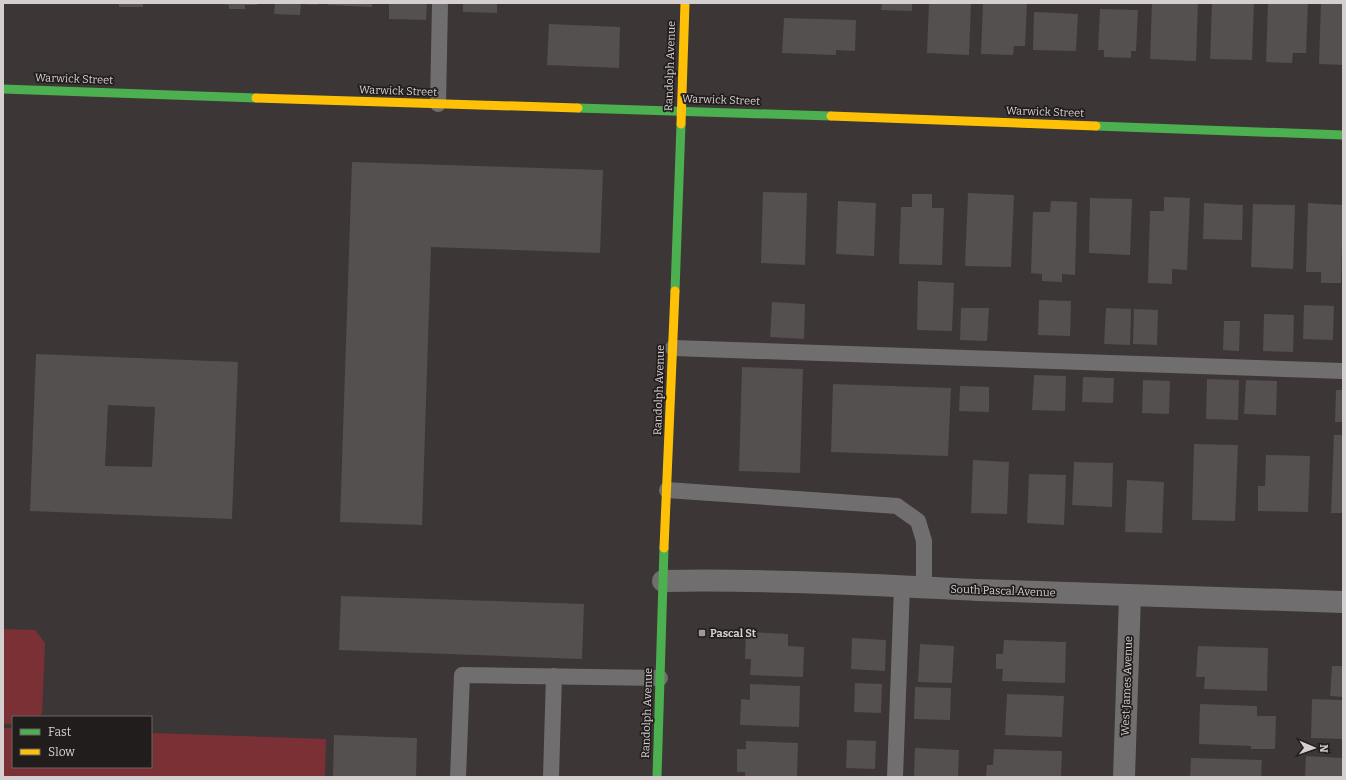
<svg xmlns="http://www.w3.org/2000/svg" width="1346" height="780" font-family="Bitter,serif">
	<rect width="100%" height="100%" fill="#3c3636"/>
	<!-- green -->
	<g fill="#7b3035">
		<polygon points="3,629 35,630 45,643 42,714 38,717 13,717 13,724 3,724"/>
		<polygon points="3,728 13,728 13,767 151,767 151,733 326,739 325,777 3,777"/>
	</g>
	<!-- building -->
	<g fill="#545050" fill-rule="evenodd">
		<rect x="119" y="3" width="24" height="4"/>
		<polygon points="223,3 257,3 257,5 245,5 245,9 229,9 229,5 223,4"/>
		<polygon points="275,3 318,3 318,5 301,4 300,15 274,14"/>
		<polygon points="328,3 372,3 372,7 328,5"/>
		<polygon points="389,3 427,3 426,20 389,19"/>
		<polygon points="463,3 497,3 497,13 463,12"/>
		<polygon points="882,3 912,3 912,11 881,10"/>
		<polygon points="929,3 971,3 969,55 927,53"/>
		<polygon points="983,3 1027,3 1025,46 1014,46 1013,55 981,54"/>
		<polygon points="1152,3 1198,3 1196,61 1150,59"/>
		<polygon points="1212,3 1254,3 1252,60 1210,59"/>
		<polygon points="1268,3 1308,3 1306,53 1293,53 1292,63 1266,62"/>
		<polygon points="1321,3 1343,3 1343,65 1319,64"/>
		<polygon points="1100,9 1138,10 1136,51 1131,51 1131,58 1104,57 1104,50 1098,50"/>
		<polygon points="1034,12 1078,14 1076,51 1033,50"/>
		<polygon points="784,18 856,20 855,51 836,50 836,55 782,53"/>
		<polygon points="549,24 620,27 619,68 547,65"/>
		<polygon points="352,162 603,170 600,253 431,247 422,525 340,522"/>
		<polygon points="763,192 807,193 805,265 761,263"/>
		<polygon points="968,193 1014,195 1011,267 965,266"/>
		<polygon points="912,194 932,194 932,208 944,208 942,265 899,264 901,207 912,207"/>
		<polygon points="1164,197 1190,198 1187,270 1172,269 1172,284 1148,283 1150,211 1164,211"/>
		<polygon points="1090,198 1132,199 1130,255 1089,253"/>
		<polygon points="838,201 876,203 874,256 836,254"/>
		<polygon points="1051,201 1077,202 1075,275 1062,274 1062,282 1042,281 1042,274 1031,273 1033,212 1050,212"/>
		<polygon points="1204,203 1243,205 1242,240 1203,239"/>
		<polygon points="1308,203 1343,205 1341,283 1321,283 1321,272 1306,272"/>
		<polygon points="1253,204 1295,205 1293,269 1251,267"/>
		<polygon points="918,281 954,283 952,331 917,330"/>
		<polygon points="1039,300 1071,301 1070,336 1038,335"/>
		<polygon points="772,302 805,304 804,339 770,337"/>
		<polygon points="1304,305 1334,306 1333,340 1303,339"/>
		<polygon points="961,308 989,308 987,341 960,340"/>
		<polygon points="1106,308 1131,309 1130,345 1104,344"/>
		<polygon points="1134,309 1158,310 1157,345 1133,344"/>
		<polygon points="1264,314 1294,315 1293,352 1263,351"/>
		<polygon points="1224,321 1240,321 1239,351 1223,350"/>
		<path d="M36,354L238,362L232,519L30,511ZM108,405L155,407L152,467L105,466Z"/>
		<polygon points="742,367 803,369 800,473 739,471"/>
		<polygon points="1034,375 1066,376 1065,411 1032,410"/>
		<polygon points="1083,377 1114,378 1113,403 1082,402"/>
		<polygon points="1207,379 1239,380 1238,420 1206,419"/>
		<polygon points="1143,380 1170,381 1169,414 1142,413"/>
		<polygon points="1246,380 1277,381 1276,415 1244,414"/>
		<polygon points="833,384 951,388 948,456 831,452"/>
		<polygon points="960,386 989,387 989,412 959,411"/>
		<polygon points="1336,390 1343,390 1343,422 1335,422"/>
		<polygon points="1334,435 1343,435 1343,513 1331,513"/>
		<polygon points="1194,444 1238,445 1235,521 1192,520"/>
		<polygon points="1266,455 1310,456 1308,512 1258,511 1258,486 1265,486"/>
		<polygon points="973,460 1009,462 1007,514 971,513"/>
		<polygon points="1074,462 1113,463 1112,507 1072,505"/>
		<polygon points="1029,474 1066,475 1064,525 1027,523"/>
		<polygon points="1127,480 1164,482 1162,533 1125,532"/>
		<polygon points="341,596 584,604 582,659 339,650"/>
		<polygon points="746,632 788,634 788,646 804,647 803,677 750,675 751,659 745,659"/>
		<polygon points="852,638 886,640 885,671 851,669"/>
		<polygon points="1004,640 1066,642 1065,683 1002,681 1003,669 996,669 996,654 1003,654"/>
		<polygon points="920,644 954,646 952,683 918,682"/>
		<polygon points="1198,646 1268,648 1267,691 1204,689 1205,677 1196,677"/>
		<polygon points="1332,666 1343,666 1343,697 1330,696"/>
		<polygon points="855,683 882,684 881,713 854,712"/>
		<polygon points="750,684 800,686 799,727 740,725 741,699 750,700"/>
		<polygon points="915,687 951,688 950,720 914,719"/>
		<polygon points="1007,694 1064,696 1062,737 1005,735"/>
		<polygon points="1312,699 1343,700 1343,739 1311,738"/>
		<polygon points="1200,704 1257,706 1257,716 1276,716 1275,749 1251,749 1251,746 1199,744"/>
		<polygon points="334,735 417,738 416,777 333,777"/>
		<polygon points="847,740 876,741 875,769 846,768"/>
		<polygon points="746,741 798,743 797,777 745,777 745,772 737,772 737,749 746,749"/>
		<polygon points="915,748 959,750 958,777 914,777"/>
		<polygon points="994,749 1062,751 1061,777 986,777 987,765 993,765"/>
		<polygon points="1306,756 1343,758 1343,777 1305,777"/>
		<polygon points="1191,758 1262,760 1261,777 1190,777"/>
	</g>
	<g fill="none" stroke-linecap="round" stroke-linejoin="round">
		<!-- lane -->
		<g stroke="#706e6e" stroke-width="16">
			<polyline points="438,104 440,3"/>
			<polyline points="673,348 1343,371"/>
			<polyline points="667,490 897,506 918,521 924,541 924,587"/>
			<polyline points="458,777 462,675 660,678"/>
			<polyline points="551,777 554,676"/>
			<polyline points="895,777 902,586"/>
		</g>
		<!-- street -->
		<g stroke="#706e6e" stroke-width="22">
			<path d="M663,581C768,579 873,585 977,590C1099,595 1221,599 1343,602"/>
			<polyline points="1124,777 1130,596"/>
		</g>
		<!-- fast -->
		<g stroke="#4caf50" stroke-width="9">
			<polyline points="3,89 256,98"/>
			<polyline points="578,108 831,116"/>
			<polyline points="1096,126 1343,135"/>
			<polyline points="675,291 681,124"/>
			<polyline points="657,777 664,548"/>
		</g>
		<!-- slow -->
		<g stroke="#ffc107" stroke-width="9">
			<polyline points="256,98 578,108"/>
			<polyline points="831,116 1096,126"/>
			<polyline points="681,124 685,3"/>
			<polyline points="664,548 675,291"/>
		</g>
	</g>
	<!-- markers -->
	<rect fill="#a09999" stroke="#221d1d" stroke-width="1.5" x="698" y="629" width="8" height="8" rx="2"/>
	<g text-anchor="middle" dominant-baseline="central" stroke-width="3.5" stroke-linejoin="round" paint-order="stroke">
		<!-- street labels -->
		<g font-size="11" fill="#d6cfcf" stroke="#221d1d">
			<text transform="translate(670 66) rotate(-88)">Randolph Avenue</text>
			<text transform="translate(74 79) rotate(2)">Warwick Street</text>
			<text transform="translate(398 91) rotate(2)">Warwick Street</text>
			<text transform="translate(721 100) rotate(2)">Warwick Street</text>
			<text transform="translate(1045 112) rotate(2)">Warwick Street</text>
			<text transform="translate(659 390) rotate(-88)">Randolph Avenue</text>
			<text transform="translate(1003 591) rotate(2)">South Pascal Avenue</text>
			<text transform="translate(1127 686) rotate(-88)">West James Avenue</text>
			<text transform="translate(647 713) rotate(-88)">Randolph Avenue</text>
		</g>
		<!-- poi labels -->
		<g font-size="11" font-weight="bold" fill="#d6cfcf" stroke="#221d1d" text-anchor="start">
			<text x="710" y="633">Pascal St</text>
		</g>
	</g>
	<!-- border -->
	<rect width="1346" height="780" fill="none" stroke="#d6cfcf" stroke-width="8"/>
	<!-- legend -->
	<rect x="12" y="716" width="140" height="52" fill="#221d1d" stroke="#6a6464"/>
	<rect x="20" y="729" width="20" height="6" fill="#4caf50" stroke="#6a6464"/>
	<text x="48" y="736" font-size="12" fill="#d6cfcf">Fast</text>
	<rect x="20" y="749" width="20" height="6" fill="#ffc107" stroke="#6a6464"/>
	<text x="48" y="756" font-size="12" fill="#d6cfcf">Slow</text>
	<!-- north arrow -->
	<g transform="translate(1314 748) rotate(92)" stroke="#221d1d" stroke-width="3" paint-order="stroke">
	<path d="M0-3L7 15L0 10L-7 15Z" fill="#d6cfcf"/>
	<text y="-6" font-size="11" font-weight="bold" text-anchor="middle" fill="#d6cfcf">N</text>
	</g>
</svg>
